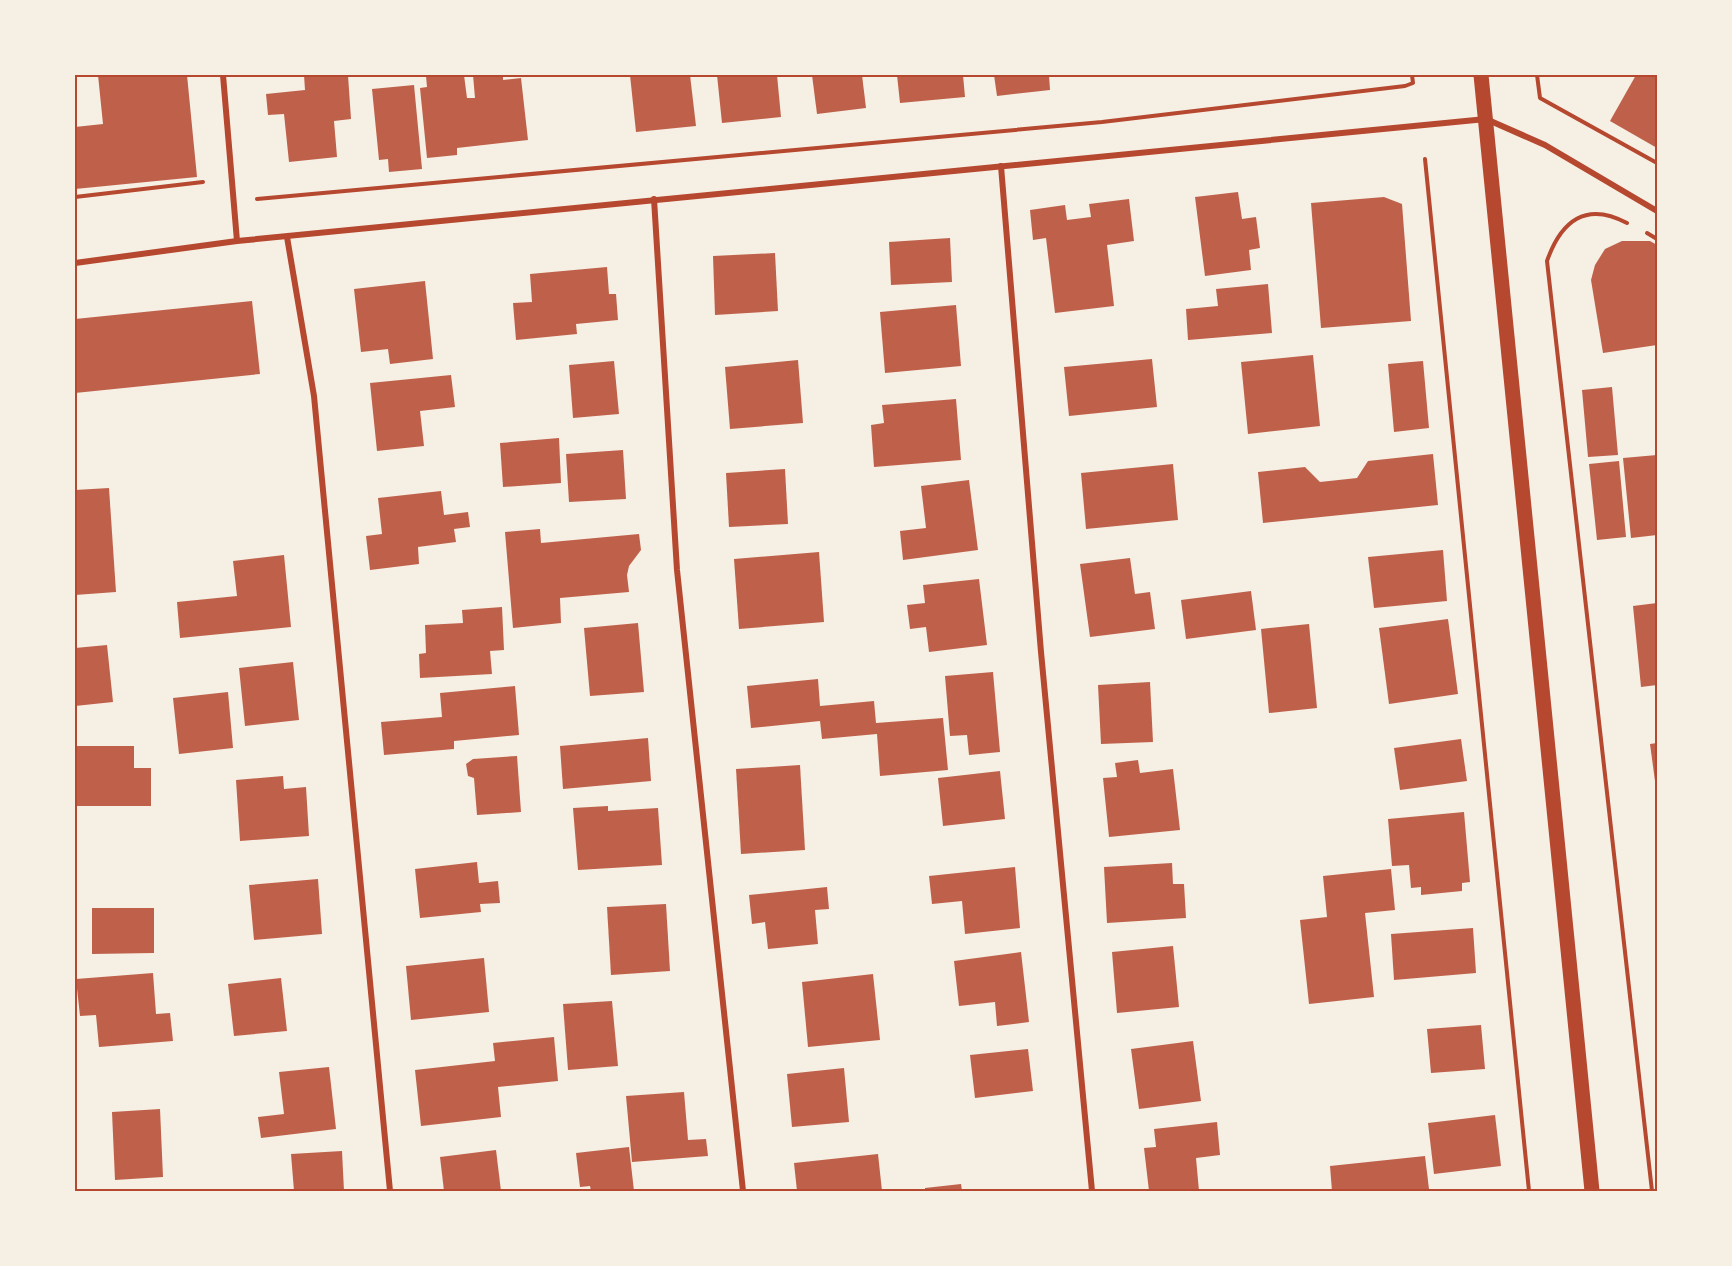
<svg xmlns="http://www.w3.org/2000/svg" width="1732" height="1266" font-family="'Fira Sans Condensed',sans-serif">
	<rect width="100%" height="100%" fill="#f6efe4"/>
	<!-- building -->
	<g fill="#bf614a">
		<polygon points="98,75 187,75 197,177 75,189 75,127 103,124"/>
		<polygon points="304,75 348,75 351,119 334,121 337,157 289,162 284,114 268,115 266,94 305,90"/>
		<polygon points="464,75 467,98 475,98 473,75 503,75 503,80 521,78 528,140 457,148 457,155 427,158 420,88 427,87 426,76"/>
		<polygon points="630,75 690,75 696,126 636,132"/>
		<polygon points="717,75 777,75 781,117 722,123"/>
		<polygon points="812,75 862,75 866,108 817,114"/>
		<polygon points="897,75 963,75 965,97 900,103"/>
		<polygon points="994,75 1049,75 1050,90 997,96"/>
		<polygon points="1636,75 1657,75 1657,148 1610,121"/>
		<polygon points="414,85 422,169 389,172 388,159 379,160 372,89"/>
		<polygon points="1238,192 1242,219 1256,217 1260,248 1249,250 1251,270 1205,276 1195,197"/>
		<polygon points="1384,197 1402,204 1411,321 1321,328 1311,203"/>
		<polygon points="1129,199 1134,241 1107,245 1114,306 1055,313 1046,238 1033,240 1030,210 1065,205 1067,220 1091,217 1089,204"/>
		<polygon points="950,238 952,282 891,285 889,242"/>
		<polygon points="1622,241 1650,241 1657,245 1657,345 1603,353 1591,280 1595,265 1605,249"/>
		<polygon points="775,253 778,311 715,315 713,256"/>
		<polygon points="607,267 609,294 616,294 618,320 576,324 577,334 516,340 513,303 532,302 530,274"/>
		<polygon points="425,281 433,359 390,364 388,349 361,352 354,289"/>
		<polygon points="1268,284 1272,333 1188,340 1186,309 1218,306 1216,289"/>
		<polygon points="252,301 260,374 75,393 75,319"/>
		<polygon points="956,305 961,366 885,373 880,312"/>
		<polygon points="1313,355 1320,426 1248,434 1241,362"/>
		<polygon points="1152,359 1157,407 1069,416 1064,367"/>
		<polygon points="798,360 803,423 730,429 725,367"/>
		<polygon points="614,361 619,414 573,418 569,365"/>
		<polygon points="1423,361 1429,428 1394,432 1388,364"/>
		<polygon points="451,375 455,407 420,411 424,446 377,451 370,383"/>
		<polygon points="1612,387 1618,455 1588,457 1582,390"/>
		<polygon points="956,399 961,460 874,467 871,425 884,423 882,405"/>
		<polygon points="559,438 561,483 503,487 500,443"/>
		<polygon points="623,450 626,499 569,502 566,454"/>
		<polygon points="1433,454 1438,505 1263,523 1258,472 1305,467 1320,482 1357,478 1368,461"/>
		<polygon points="1657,455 1657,535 1631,538 1623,458"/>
		<polygon points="1619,461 1626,537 1597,540 1589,464"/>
		<polygon points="1173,464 1178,520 1086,529 1081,473"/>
		<polygon points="785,469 788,524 729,527 726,473"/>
		<polygon points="969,480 978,550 903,560 900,531 926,528 921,486"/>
		<polygon points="109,488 116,592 75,595 75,490"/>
		<polygon points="441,491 444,515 468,512 470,527 454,529 456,542 418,547 419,564 370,570 366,536 382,534 378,498"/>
		<polygon points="540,529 541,543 639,534 641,550 629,566 627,575 629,592 560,598 561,623 513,628 505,532"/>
		<polygon points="1443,550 1447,601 1374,608 1368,557"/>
		<polygon points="819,552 824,622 739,629 734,559"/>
		<polygon points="284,555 291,627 180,638 177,602 237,596 233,561"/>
		<polygon points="1130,558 1135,594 1150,592 1155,629 1090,637 1080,564"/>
		<polygon points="979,579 987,645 929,652 926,627 910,629 907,605 925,603 923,585"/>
		<polygon points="1251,591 1256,630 1186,639 1181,600"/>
		<polygon points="1657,603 1657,685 1641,687 1633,606"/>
		<polygon points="502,607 504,650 490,651 492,674 420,678 419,654 426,653 425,625 463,623 462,610"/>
		<polygon points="1448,619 1458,694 1389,704 1379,628"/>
		<polygon points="638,623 644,692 590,696 584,628"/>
		<polygon points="1309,624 1317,708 1269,713 1261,629"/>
		<polygon points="107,645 113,702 75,706 75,648"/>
		<polygon points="293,662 299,720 245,726 239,668"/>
		<polygon points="993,672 1000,752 969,755 967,735 950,736 945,676"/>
		<polygon points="818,679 820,706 874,701 876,723 943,718 948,770 880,776 877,734 822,739 820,721 751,728 747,686"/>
		<polygon points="1150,682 1153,742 1101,744 1098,685"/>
		<polygon points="515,686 519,735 454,741 454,749 384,755 381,722 442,717 440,693"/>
		<polygon points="228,692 233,748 179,754 173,698"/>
		<polygon points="648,738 651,781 563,789 560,746"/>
		<polygon points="1461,739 1467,781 1400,790 1394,748"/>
		<polygon points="1657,743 1657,781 1655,781 1650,744"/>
		<polygon points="75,746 134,746 134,768 151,768 151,806 75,806"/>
		<polygon points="517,756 521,812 477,815 474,778 468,776 466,764 473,759"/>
		<polygon points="1138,760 1140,773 1173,769 1180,830 1109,837 1103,778 1117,777 1115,763"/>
		<polygon points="800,765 805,850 741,854 736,769"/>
		<polygon points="1000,771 1005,819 943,826 938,778"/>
		<polygon points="283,776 284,789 306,787 309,836 240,841 236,780"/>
		<polygon points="608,806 608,811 658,808 662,865 578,870 573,808"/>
		<polygon points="1464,812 1470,882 1462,883 1462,891 1421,895 1421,887 1411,888 1409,865 1392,866 1388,819"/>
		<polygon points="477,862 479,883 498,881 500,903 480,904 481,912 420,918 415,869"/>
		<polygon points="1172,863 1173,884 1184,884 1186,918 1107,923 1104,867"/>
		<polygon points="1015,867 1020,928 965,934 962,901 932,904 929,876"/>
		<polygon points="1391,869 1395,910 1365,913 1374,997 1309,1004 1300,920 1327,917 1323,876"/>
		<polygon points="318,879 322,934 254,940 249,885"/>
		<polygon points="827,887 829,909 815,910 818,944 768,949 765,922 752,924 749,895"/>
		<polygon points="666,904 670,971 611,975 607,907"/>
		<polygon points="92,908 154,908 154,953 92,954"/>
		<polygon points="1473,928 1476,973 1394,980 1391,934"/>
		<polygon points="1173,946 1179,1007 1117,1013 1112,952"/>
		<polygon points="1021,952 1029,1022 997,1026 995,1002 959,1006 954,961"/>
		<polygon points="484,958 489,1012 411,1020 406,966"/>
		<polygon points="153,973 156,1014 170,1013 173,1041 99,1047 96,1015 80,1016 76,979"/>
		<polygon points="873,974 880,1040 808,1047 802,982"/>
		<polygon points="281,978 287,1031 234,1036 228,984"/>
		<polygon points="612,1001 618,1066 568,1070 563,1004"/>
		<polygon points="1481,1025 1485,1069 1431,1073 1427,1029"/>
		<polygon points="554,1037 558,1081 498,1087 501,1117 421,1126 415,1070 495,1061 493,1043"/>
		<polygon points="1193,1041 1201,1101 1139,1109 1131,1049"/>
		<polygon points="1028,1049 1033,1091 975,1098 970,1055"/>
		<polygon points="329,1067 336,1129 261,1138 258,1117 284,1114 279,1072"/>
		<polygon points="844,1068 849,1122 792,1127 787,1074"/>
		<polygon points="684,1092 688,1140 706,1139 708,1156 632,1162 626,1096"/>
		<polygon points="160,1109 163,1177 115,1180 112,1112"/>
		<polygon points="1495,1115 1501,1166 1434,1174 1428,1123"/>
		<polygon points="1217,1122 1220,1155 1196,1158 1199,1191 1149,1191 1144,1148 1156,1147 1154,1129"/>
		<polygon points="629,1147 634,1191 591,1191 590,1186 580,1187 576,1153"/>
		<polygon points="496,1150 501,1191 444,1191 440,1157"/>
		<polygon points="342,1151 344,1191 294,1191 291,1154"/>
		<polygon points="878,1154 882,1191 797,1191 794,1163"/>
		<polygon points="1425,1156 1429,1189 1332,1191 1330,1166"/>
		<polygon points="961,1184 962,1191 925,1191 925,1188"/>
	</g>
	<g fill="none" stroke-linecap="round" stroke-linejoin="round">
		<!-- path -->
		<g stroke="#b5482f" stroke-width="4">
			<polyline points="1537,75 1540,98 1657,163"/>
			<polyline points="1425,159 1529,1191"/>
			<polyline points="75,197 203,182"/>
			<polyline points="257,199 1102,122 1405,86 1413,83 1412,75"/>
			<path d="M1627,223C1586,201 1561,221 1547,261L1652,1191"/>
			<polyline points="1647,233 1657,239"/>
		</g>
		<!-- minor -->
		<g stroke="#b5482f" stroke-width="6">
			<polyline points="223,75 237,241"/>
			<polyline points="1001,166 1041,652 1092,1191"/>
			<polyline points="654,199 677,570 743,1191"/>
			<polyline points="287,237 314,396 390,1191"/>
			<polyline points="75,263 237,241 1486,119 1545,145 1657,211"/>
		</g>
		<!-- primary -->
		<polyline stroke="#b5482f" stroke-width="15" points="1481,75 1592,1191"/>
	</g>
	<!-- border -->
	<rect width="1732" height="1266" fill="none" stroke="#f6efe4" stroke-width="153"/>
	<rect x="76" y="76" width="1580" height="1114" fill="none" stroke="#b5482f" stroke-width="2"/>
</svg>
